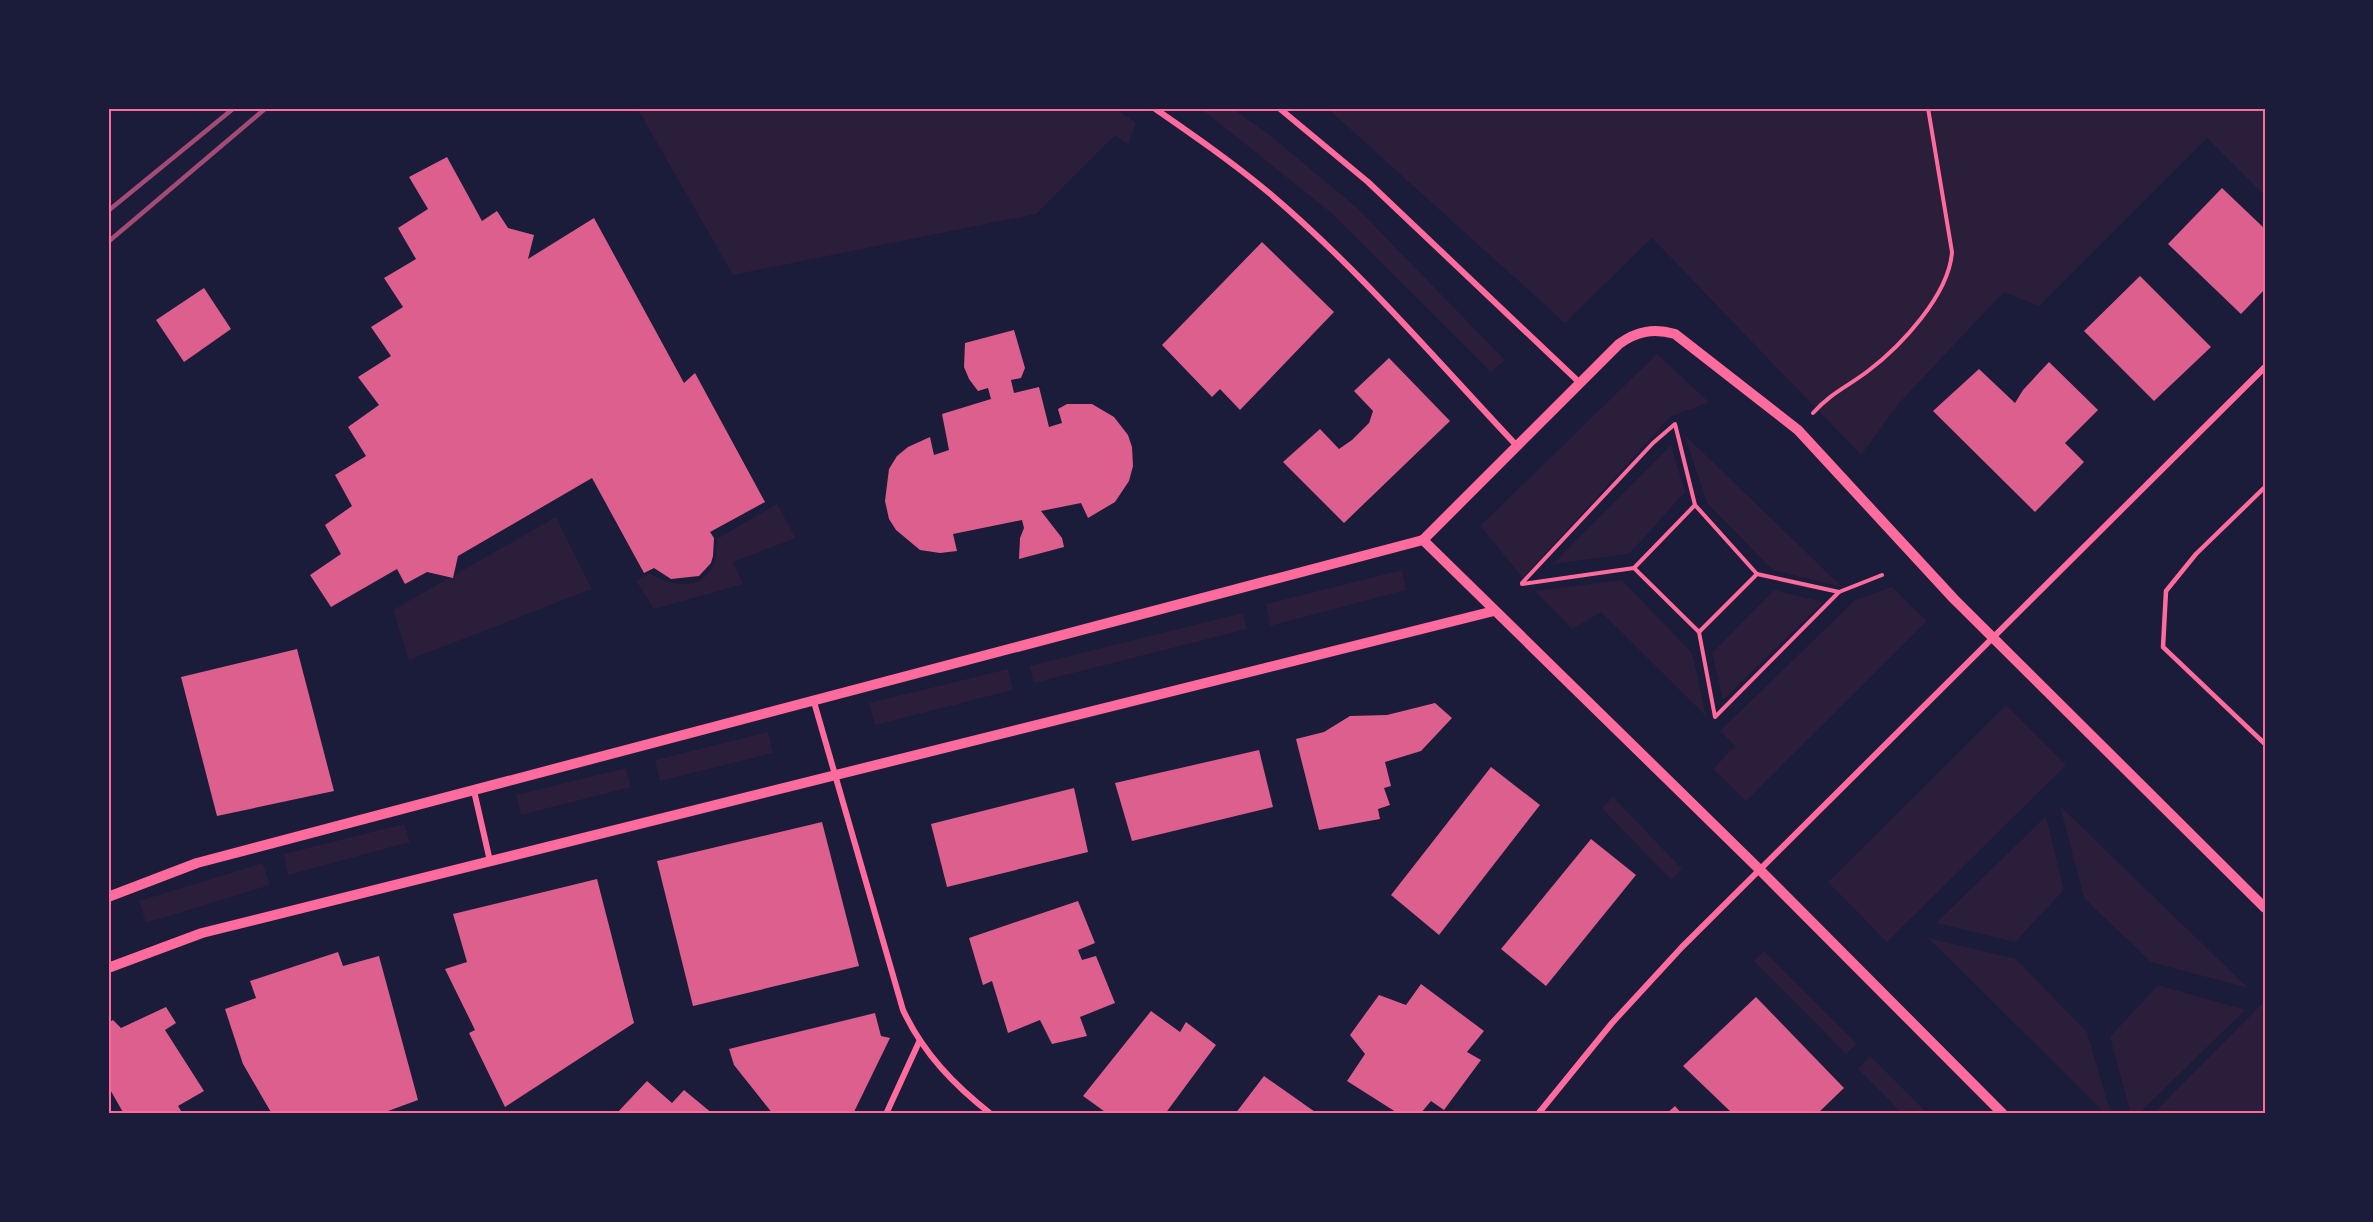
<svg xmlns="http://www.w3.org/2000/svg" width="2373" height="1222" font-family="Quicksand,sans-serif">
	<rect width="100%" height="100%" fill="#1b1b3a"/>
	<!-- green -->
	<g fill="#2a1e3b">
		<polygon points="637,108 1114,108 1136,123 1128,145 1115,135 1036,214 733,275"/>
		<polygon points="1200,108 1232,108 1272,137 1356,207 1505,360 1491,372 1330,212"/>
		<polygon points="1327,108 2265,108 2265,196 2207,138 2039,306 2004,292 1900,402 1861,455 1652,238 1565,323"/>
		<polygon points="1657,354 1709,402 1670,417 1523,578 1480,526"/>
		<polygon points="1684,434 1842,587 1773,570 1707,503"/>
		<polygon points="1671,445 1685,492 1629,554 1553,564"/>
		<path d="M777,504L796,538L733,562L743,584L654,609L636,581L649,573C669,585 698,592 712,568C717,561 716,547 717,539Z"/>
		<polygon points="556,517 592,589 409,660 393,610"/>
		<polygon points="1402,570 1406,590 1270,626 1266,604"/>
		<polygon points="1622,580 1692,653 1706,716 1601,612 1572,629 1535,591"/>
		<polygon points="1892,587 1927,621 1746,801 1713,769 1735,746 1720,731 1855,600"/>
		<polygon points="1774,590 1823,602 1723,700 1712,653"/>
		<polygon points="1243,613 1247,629 1034,683 1029,666"/>
		<polygon points="1008,669 1013,690 875,725 869,703"/>
		<polygon points="2006,705 2066,765 1887,942 1828,882"/>
		<polygon points="768,732 773,753 660,781 655,760"/>
		<polygon points="626,768 631,787 521,815 516,795"/>
		<polygon points="1613,797 1682,869 1671,880 1602,808"/>
		<polygon points="2060,806 2248,988 2151,962 2084,898"/>
		<polygon points="2046,816 2064,890 2015,942 1936,923"/>
		<polygon points="404,824 410,842 288,875 284,854"/>
		<polygon points="263,863 270,885 146,923 139,901"/>
		<polygon points="1928,938 2016,959 2087,1032 2111,1114 2106,1114"/>
		<polygon points="1764,951 1857,1044 1846,1054 1754,961"/>
		<polygon points="2158,985 2245,1010 2138,1114 2131,1114 2110,1037"/>
		<polygon points="2265,1001 2265,1114 2153,1114"/>
		<polygon points="1870,1056 1928,1114 1903,1114 1858,1069"/>
	</g>
	<!-- building -->
	<g fill="#dd5f8e">
		<polygon points="447,157 482,221 497,211 508,228 534,235 528,259 594,218 684,383 695,373 765,502 710,532 714,538 713,556 711,563 699,576 671,579 654,568 644,573 592,478 458,556 453,578 427,572 405,584 397,569 331,607 310,575 341,554 325,525 352,506 335,475 366,456 348,427 379,405 358,377 391,356 371,327 403,307 384,278 416,259 398,228 428,209 409,177"/>
		<polygon points="2222,188 2265,229 2265,289 2241,314 2168,244"/>
		<polygon points="1262,242 1334,312 1240,410 1220,389 1212,397 1162,345"/>
		<polygon points="2140,276 2211,347 2154,401 2084,331"/>
		<polygon points="204,288 231,329 184,362 156,320"/>
		<polygon points="1014,330 1025,368 1021,378 1011,380 1014,393 1039,387 1049,427 1062,423 1058,409 1067,404 1092,404 1114,417 1128,435 1132,447 1133,466 1129,481 1115,502 1088,518 1081,503 1041,511 1062,538 1064,547 1019,559 1020,538 1024,528 1022,520 953,534 957,551 940,553 920,550 896,530 889,519 885,501 889,469 897,456 908,447 930,437 934,455 949,450 942,414 991,399 988,388 978,391 969,379 964,367 965,343"/>
		<polygon points="1389,358 1450,421 1344,523 1283,462 1320,429 1339,449 1352,440 1369,423 1373,411 1354,391"/>
		<polygon points="2049,362 2098,410 2065,443 2084,462 2035,512 1933,411 1979,369 2015,403 2023,390"/>
		<polygon points="297,649 334,791 217,816 181,677"/>
		<polygon points="1435,703 1452,718 1421,751 1385,762 1391,786 1384,788 1390,805 1378,809 1380,819 1319,830 1296,739 1324,732 1350,716 1387,715"/>
		<polygon points="1259,750 1273,807 1132,841 1115,783"/>
		<polygon points="1491,767 1540,805 1439,935 1391,895"/>
		<polygon points="1074,788 1088,852 947,887 931,824"/>
		<polygon points="822,822 859,966 693,1006 657,861"/>
		<polygon points="1591,839 1636,875 1546,986 1501,949"/>
		<polygon points="597,879 634,1023 505,1107 469,1033 475,1030 445,969 467,962 453,914"/>
		<polygon points="1078,901 1095,943 1078,950 1082,960 1096,956 1115,1003 1080,1017 1087,1036 1052,1044 1040,1020 1008,1033 992,981 983,985 969,938"/>
		<polygon points="338,952 343,966 379,956 418,1100 388,1111 390,1114 272,1114 243,1064 225,1009 256,998 250,981"/>
		<polygon points="1421,984 1484,1031 1467,1052 1481,1060 1444,1110 1431,1101 1420,1114 1399,1114 1347,1081 1365,1054 1350,1035 1379,995 1406,1005"/>
		<polygon points="1756,997 1844,1088 1817,1114 1733,1114 1683,1066"/>
		<polygon points="166,1007 176,1023 165,1030 204,1091 178,1106 183,1114 124,1114 108,1086 108,1023 113,1020 121,1028"/>
		<polygon points="1151,1011 1180,1032 1186,1022 1216,1045 1165,1114 1108,1114 1083,1096"/>
		<polygon points="875,1013 881,1036 890,1038 853,1114 773,1114 734,1065 729,1049"/>
		<polygon points="1264,1076 1318,1114 1235,1114"/>
		<polygon points="647,1081 672,1103 684,1090 713,1114 616,1114"/>
		<polygon points="1675,1106 1682,1114 1666,1114"/>
	</g>
	<g fill="none" stroke-linecap="round" stroke-linejoin="round">
		<!-- path -->
		<g stroke="#ff6b9d" stroke-width="4">
			<path d="M1813,413C1832,392 1847,387 1868,371C1901,346 1949,295 1952,252L1928,108"/>
			<polyline points="1634,568 1695,505"/>
			<polyline points="1522,583 1653,443 1675,424 1695,505 1757,574 1839,592"/>
			<polyline points="1522,584 1634,568 1699,632 1715,717 1839,592 1882,575"/>
			<polyline points="1699,632 1757,574"/>
		</g>
		<!-- service -->
		<polyline stroke="#ff6b9d" stroke-width="4.5" points="2265,487 2196,554 2166,591 2163,647 2265,744"/>
		<!-- minor -->
		<g stroke="#ff6b9d" stroke-width="6">
			<path d="M1154,108C1193,135 1232,162 1268,192C1358,268 1436,360 1517,446"/>
			<polyline points="1279,108 1368,182 1580,383"/>
			<path d="M814,702L903,1010C923,1053 954,1085 991,1114"/>
			<polyline points="474,791 490,861"/>
			<polyline points="886,1114 919,1042"/>
			<polyline points="1538,1114 1612,1023 1682,947 2265,367"/>
		</g>
		<!-- tertiary -->
		<g stroke="#ff6b9d" stroke-width="10">
			<path d="M1423,540L1619,344C1637,331 1654,328 1675,334L1798,430L1954,599L2265,908"/>
			<polyline points="1423,540 1759,869 2003,1114"/>
			<polyline points="108,897 197,863 1423,540"/>
			<polyline points="108,968 202,933 1494,611"/>
		</g>
		<!-- rail -->
		<g stroke="#a44b75" stroke-width="4.5">
			<polyline points="108,211 234,108"/>
			<polyline points="108,242 266,108"/>
		</g>
	</g>
	<!-- border -->
	<rect width="2373" height="1222" fill="none" stroke="#1b1b3a" stroke-width="219"/>
	<rect x="110" y="110" width="2154" height="1002" fill="none" stroke="#ff6b9d" stroke-width="2"/>
</svg>
